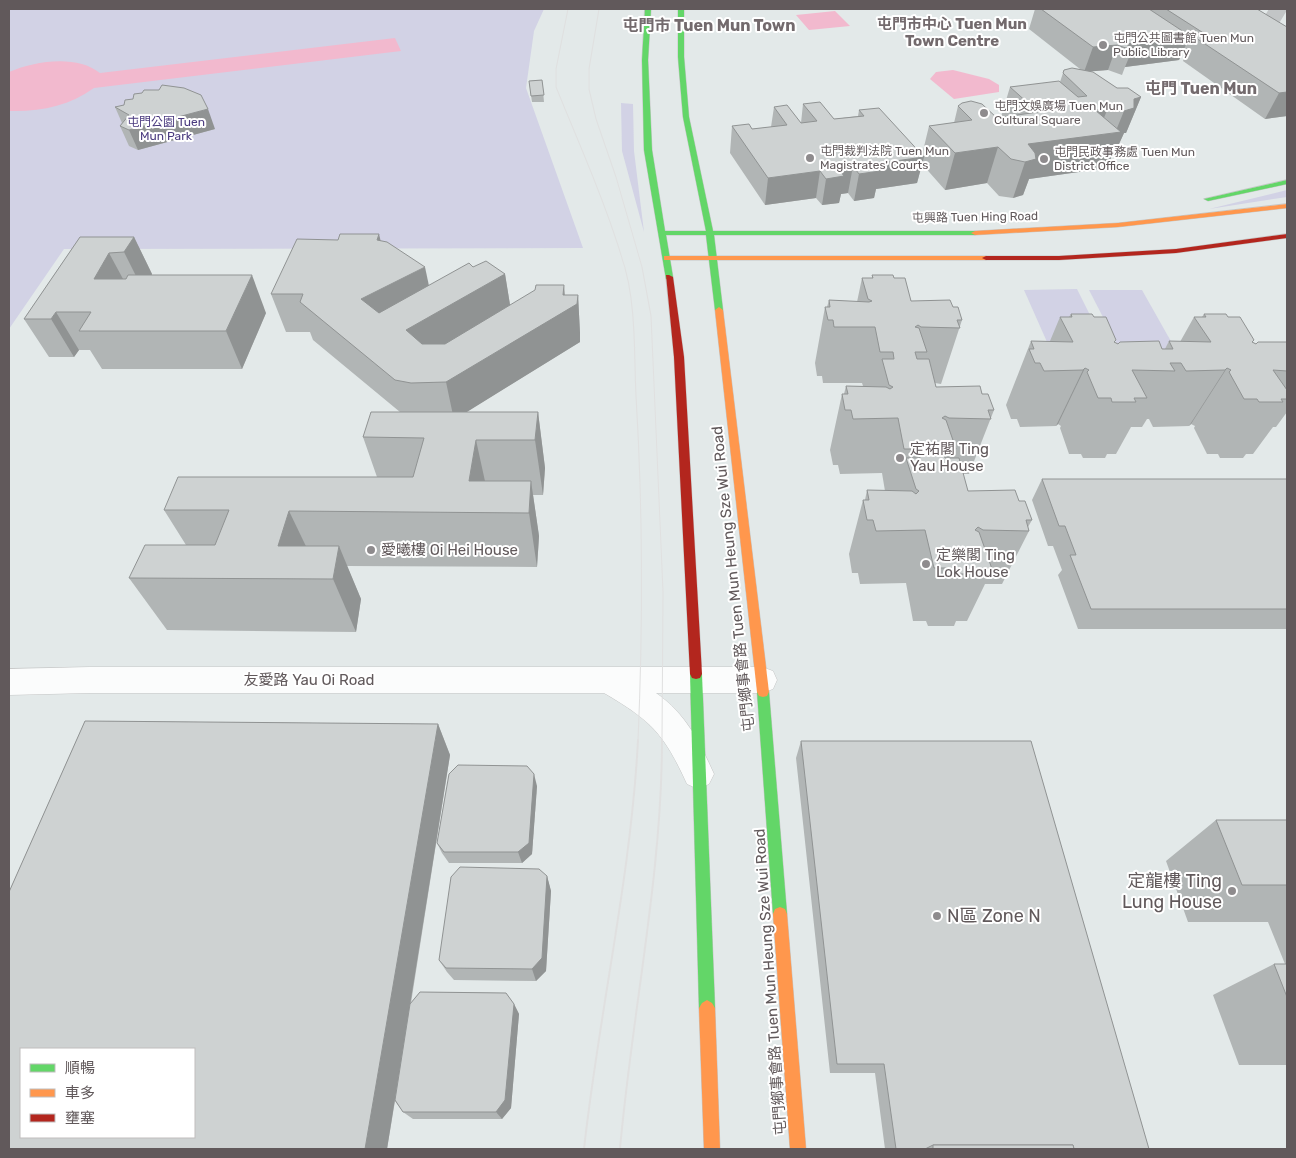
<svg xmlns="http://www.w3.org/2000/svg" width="1296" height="1158" font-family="Rubik,'Noto Sans TC',sans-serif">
	<rect width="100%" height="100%" fill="#e3e9e9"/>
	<!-- green -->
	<g fill="#d2d2e5">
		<polygon points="9,9 544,9 534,31 526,88 583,248 64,249 9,329"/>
		<polygon points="621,103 633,104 634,151 644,232 622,151"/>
		<polygon points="1287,190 1287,197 1209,209 1283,191"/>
		<polygon points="1077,289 1108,351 1051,351 1024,290"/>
		<polygon points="1089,290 1142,290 1177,352 1121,352"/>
	</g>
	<!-- water -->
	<g fill="#f2b9ce">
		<polygon points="835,11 850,26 809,30 796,15"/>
		<path d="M395,38L401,51L94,88C69,106 40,112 9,111V72C34,61 77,54 100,73Z"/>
		<polygon points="953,70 989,79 999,85 999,92 954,99 930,79 936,72"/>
	</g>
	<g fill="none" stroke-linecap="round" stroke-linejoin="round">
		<!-- highway-tunnel -->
		<polyline stroke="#c2c5c6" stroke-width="16" stroke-dasharray="16 8" stroke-linecap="butt" points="1269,9 1287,20"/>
		<!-- street casing -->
		<g stroke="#c5c6c6" stroke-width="1">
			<path id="street" d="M90,667H762L773,671L777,680L773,689L762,693H656C686,714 699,741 714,774L709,784L698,789L687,784C664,734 652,721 604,693H90L9,695V669Z"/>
		</g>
		<!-- fast casing -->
		<g stroke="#c5c6c6" stroke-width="1">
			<g id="fast">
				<polygon points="645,9 651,9 648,60 652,150 665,231 706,231 683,117 678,57 678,9 684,9 684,57 689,117 713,231 975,231 979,233 975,235 714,235 723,310 719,313 715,310 706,235 666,235 673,277 669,279 666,279 644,150 642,60"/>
				<polygon points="1287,180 1287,184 1208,201 1204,199"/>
				<polygon points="696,669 700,670 702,674 715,1008 712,1013 707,1016 702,1013 699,1008 690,674 692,670"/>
				<polygon points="763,687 767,688 769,692 787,914 785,919 780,921 775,919 773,914 757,692 759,688"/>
			</g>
		</g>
		<!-- slow casing -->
		<g stroke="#c5c6c6" stroke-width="1">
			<g id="slow">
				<polygon points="1287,204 1287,208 1118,227 975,235 971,233 975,231 1118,223"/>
				<polygon points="664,256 986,256 990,258 986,260 664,260"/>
				<polygon points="719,307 723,310 769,692 767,696 763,697 759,696 757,692 715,310"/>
				<polygon points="780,907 785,909 787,914 806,1149 790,1149 773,914 775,909"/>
				<polygon points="707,1000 712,1003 715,1008 720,1149 704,1149 699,1008 702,1003"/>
			</g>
		</g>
		<!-- jam casing -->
		<g stroke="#c5c6c6" stroke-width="1">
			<g id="jam">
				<polygon points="1287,234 1287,238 1176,253 1059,260 986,260 982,258 986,256 1059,256 1176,249"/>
				<polygon points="666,275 669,275 673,277 684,357 702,674 700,678 696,679 692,678 690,674 674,357"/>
			</g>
		</g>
		<!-- street -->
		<use href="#street" fill="#fbfcfc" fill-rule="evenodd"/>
		<!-- fast -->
		<use href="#fast" fill="#63d668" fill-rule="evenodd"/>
		<!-- slow -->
		<use href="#slow" fill="#ff974d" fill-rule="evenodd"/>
		<!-- jam -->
		<use href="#jam" fill="#b3261e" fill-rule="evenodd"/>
		<!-- tram-far1 -->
		<g stroke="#e0e0e0" stroke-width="1">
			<path d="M568,9L556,69V87C580,146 607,206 625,268C636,307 634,355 636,396C643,511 643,626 638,741"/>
			<polyline points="599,9 589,69 589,89 596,119 616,177 642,267 651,316 663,592 662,741"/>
		</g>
		<!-- tram -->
		<g stroke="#e0e0e0" stroke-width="2">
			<path d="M584,1149C599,1012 631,877 638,740"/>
			<path d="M620,1149C632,1012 662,877 662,740"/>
		</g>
	</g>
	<!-- wall -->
	<g fill="#b1b5b5" fill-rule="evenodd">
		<polygon points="1035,9 1257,9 1287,27 1287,116 1265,119 1183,61 1186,53 1183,51 1179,60 1125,67 1122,75 1108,70 1090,71 1117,88 1141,97 1126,133 1124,133 1119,144 1116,145 1107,168 1029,179 1023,195 1013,198 999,196 987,183 945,190 922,164 917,183 876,189 874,198 854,201 848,193 841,194 839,203 822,205 816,198 765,205 730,153 732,126 752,129 771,127 774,107 801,123 803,104 834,119 858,116 859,110 922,155 929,126 954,123 958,106 997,118 1001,117 1010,87 1060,82 1064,70 1080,69 1029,29"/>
		<polygon points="542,80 544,102 532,102 529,81"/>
		<polygon points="115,107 215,129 138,150 129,146 120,126 122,123"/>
		<polygon points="80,237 134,237 152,274 152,275 266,313 242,369 102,369 90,350 79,350 74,357 49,357 24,319"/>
		<polygon points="380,240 429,286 473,267 505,274 510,305 565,295 578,295 580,333 580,342 466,412 538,412 545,468 543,495 533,495 539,536 537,567 347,566 361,599 356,632 167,630 129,578 186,545 164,510 377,477 363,437 400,412 313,340 310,332 286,332 271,294"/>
		<polygon points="872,275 894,278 911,301 953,307 962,320 941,384 935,383 936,387 982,394 994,410 969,474 963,474 968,491 1019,501 1032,520 1028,527 1029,531 1002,584 985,584 967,621 956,621 954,626 928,626 926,621 913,621 906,583 860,584 858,573 852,573 849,554 863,500 865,500 867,490 885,491 882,473 840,474 838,465 833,465 830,450 842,394 844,394 846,386 863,386 862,383 823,383 822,376 817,376 815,363 825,307 827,307 829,300 857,302 862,278 872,278"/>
		<polygon points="1071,314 1094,317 1115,342 1118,344 1165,349 1169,341 1180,342 1194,317 1202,317 1204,314 1228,317 1253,342 1256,344 1287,342 1287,412 1276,427 1273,427 1253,454 1246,454 1243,458 1220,458 1218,454 1207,454 1194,428 1195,426 1191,424 1189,426 1153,427 1149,419 1147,419 1142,427 1131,427 1116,454 1107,454 1105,458 1083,458 1081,454 1069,454 1060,428 1061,426 1058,424 1056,426 1020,427 1017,419 1011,419 1006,405 1031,341 1050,341 1060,317 1069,317"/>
		<polygon points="1042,479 1287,479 1287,629 1078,629 1058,575 1062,570 1053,546 1048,546 1032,500"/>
		<path d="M85,721L438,724L450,755L411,1003L420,992L506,993L514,1004L519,1014L511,1108L502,1119H413L403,1112L395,1101L387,1149H9V892ZM21,1049H194V1137H21Z"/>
		<polygon points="801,741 1149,1149 885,1149 875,1073 830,1073 796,758"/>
		<polygon points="537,786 532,854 522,863 449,863 442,853 437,843"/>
		<polygon points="1216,820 1287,820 1287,1065 1239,1065 1213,995 1274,964 1285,964 1268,922 1188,922 1166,861"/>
		<polygon points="547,876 551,891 546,971 536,981 454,980 447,972 439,960"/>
	</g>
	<!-- shaded-wall -->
	<g fill="#909393">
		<polygon points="1190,36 1179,60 1125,67 1132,50 1126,44"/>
		<polygon points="1117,45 1108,70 1084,72 1093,47"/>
		<polygon points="1287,92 1287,116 1265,119 1279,93"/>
		<polygon points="1141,97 1126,133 1124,133 1119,144 1116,145 1107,168 1029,179 1023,195 1013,198 1025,162 1028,144 1095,110 1108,108 1097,135 1115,133 1124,111 1134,99"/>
		<polygon points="208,109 215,129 138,150 129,130"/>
		<polygon points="998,147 987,183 945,190 955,153"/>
		<polygon points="924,157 917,183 876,189 874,198 854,201 859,174 873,164"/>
		<polygon points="853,166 848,193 841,194 839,203 822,205 826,179 838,168"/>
		<polygon points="820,171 816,198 765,205 768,178"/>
		<polygon points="379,234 388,271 377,240"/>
		<polygon points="134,237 152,274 143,290 124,252"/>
		<polygon points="109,253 129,290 94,279"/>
		<polygon points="425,267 433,305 372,337 361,299"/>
		<polygon points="505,274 511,311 416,368 406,330"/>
		<polygon points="252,275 266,313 242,369 226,331"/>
		<polygon points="564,285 566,310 578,295 580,333 580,342 454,420 446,382 563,295"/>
		<polygon points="56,312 79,350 74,357 51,319"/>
		<polygon points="1085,368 1058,424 1056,426 1083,370"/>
		<polygon points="1227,368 1191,424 1189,426 1225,370"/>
		<polygon points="538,412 545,468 543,495 535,440"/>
		<polygon points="476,440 488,495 469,481"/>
		<polygon points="531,481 539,536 537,567 529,513"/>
		<polygon points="289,511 315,565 278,546"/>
		<polygon points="339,546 361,599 356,632 333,579"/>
		<polygon points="438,724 450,755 387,1149 365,1149"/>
		<polygon points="534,774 537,786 532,854 522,863 518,852"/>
		<polygon points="547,876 551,891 546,971 536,981 532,969"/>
		<polygon points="514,1004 519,1014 511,1108 502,1119 496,1112"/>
	</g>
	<!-- building -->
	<g fill="#ced2d2" stroke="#909393" fill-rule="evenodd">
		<polygon points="1041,9 1149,9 1190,36 1126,44 1132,48 1132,50 1117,45 1093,47"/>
		<polygon points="1166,9 1257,9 1287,27 1287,92 1279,93 1193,36 1205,34"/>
		<polygon points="1072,68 1093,72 1117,88 1128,88 1141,97 1134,99 1134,108 1124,111 1108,108 1095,110 1121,132 1028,144 1035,153 1036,159 1025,162 1011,159 998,147 955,153 929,126 972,120 958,106 962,103 971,101 982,104 997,118 1038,112 1010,87 1059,81 1078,97 1087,96 1063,73 1064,70"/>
		<polygon points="542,80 544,95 531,96 529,81"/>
		<polygon points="162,85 184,88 201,95 208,109 129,130 120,126 129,115 115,107 124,105 125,100 133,99 134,94 142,93 144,90 159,90"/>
		<polygon points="820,102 834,119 864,116 859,110 879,108 924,157 873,164 880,171 859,174 853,166 838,168 844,176 826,179 820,171 768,178 732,126 749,124 752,129 787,125 774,107 787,105 801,123 817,121 803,104"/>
		<polygon points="340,234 379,234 377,240 387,242 425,267 361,299 379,313 469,263 473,267 486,261 505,274 406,330 422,344 445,344 535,290 536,285 564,285 563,295 578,295 577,304 446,382 411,383 395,380 300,302 303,294 271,294 297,239 338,240"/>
		<polygon points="80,237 134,237 124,252 109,253 94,279 126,279 128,275 252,275 226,331 79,331 91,312 56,312 51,319 24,319"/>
		<polygon points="872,275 893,275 894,278 905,278 911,301 950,300 953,307 958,307 962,320 957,320 960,328 921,327 918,325 915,327 919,328 927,352 915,352 917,359 929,359 936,387 980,386 982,394 988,394 994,410 988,410 991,419 949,418 945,416 942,418 946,420 956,449 943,449 945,458 959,458 968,491 1015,490 1019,501 1025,501 1032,520 1026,520 1029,531 983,530 978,527 975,530 979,532 992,569 977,569 978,574 950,574 948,568 934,568 925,530 876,531 873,520 867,520 863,500 869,500 867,490 912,491 916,494 919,491 916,489 906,458 920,458 918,449 904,449 898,418 853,419 851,410 845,410 842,394 848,394 846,386 886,387 890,389 893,387 889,385 882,359 894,359 893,352 880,352 875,327 834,327 833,320 828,320 825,307 830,307 829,300 869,302 872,301 868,299 862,278 873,278"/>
		<polygon points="1071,314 1092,314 1094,317 1106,317 1116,340 1114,342 1118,344 1120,342 1159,341 1162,349 1173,349 1169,341 1211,342 1194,317 1206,317 1204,314 1226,314 1228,317 1240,317 1254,340 1252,342 1256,344 1258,342 1287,342 1287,371 1273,370 1287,390 1287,399 1281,399 1283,402 1259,402 1257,399 1244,399 1229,372 1231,370 1227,368 1225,370 1186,371 1181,363 1170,363 1175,371 1132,370 1147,398 1134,398 1136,402 1112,402 1111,398 1098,398 1087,372 1089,370 1085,368 1083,370 1044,371 1040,363 1035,363 1029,349 1034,349 1031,341 1073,342 1060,317 1072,317"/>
		<polygon points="371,412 538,412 535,440 476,440 469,481 531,481 529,513 289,511 278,546 339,546 333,579 129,578 145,545 215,545 229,510 164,510 178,477 413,477 424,438 363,437"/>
		<polygon points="1042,479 1287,479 1287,609 1091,609 1070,555 1076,555 1065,526 1059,526"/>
		<path d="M85,721L438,724L365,1149H9V892ZM21,1049H194V1137H21Z"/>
		<polygon points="801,741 1031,741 1149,1149 1074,1149 1073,1145 933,1145 925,1149 896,1149 884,1064 837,1064"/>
		<polygon points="458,765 527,766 534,774 529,843 518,852 444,852 437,843 449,774"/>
		<polygon points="1216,820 1287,820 1287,885 1242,885"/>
		<polygon points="460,867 539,869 547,876 542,958 532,969 446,968 439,960 451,877"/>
		<polygon points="1274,964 1287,964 1287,997"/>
		<polygon points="420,992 506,993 514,1004 505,1100 496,1112 403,1112 395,1100 410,1004"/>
		<polygon points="933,1145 1073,1145 1074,1149 933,1149"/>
	</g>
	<!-- markers -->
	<g fill="#8e8b8d" stroke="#fff" stroke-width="2">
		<circle cx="1103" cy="45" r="5"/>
		<circle cx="984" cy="113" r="5"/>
		<circle cx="810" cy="158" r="5"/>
		<circle cx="1044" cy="159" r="5"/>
		<circle cx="900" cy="458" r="5"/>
		<circle cx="371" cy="550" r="5"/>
		<circle cx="926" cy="564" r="5"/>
		<circle cx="1232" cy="891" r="5"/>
		<circle cx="937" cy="916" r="5"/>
	</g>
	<g text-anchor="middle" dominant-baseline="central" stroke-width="4" stroke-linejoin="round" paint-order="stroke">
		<!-- far-poi labels -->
		<g font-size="12" fill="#61595b" stroke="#fff" text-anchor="start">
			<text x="1113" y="38">屯門公共圖書館 Tuen Mun<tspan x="1113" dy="14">Public Library</tspan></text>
			<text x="994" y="106">屯門文娛廣場 Tuen Mun<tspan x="994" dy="14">Cultural Square</tspan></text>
			<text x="820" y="151">屯門裁判法院 Tuen Mun<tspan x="820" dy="14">Magistrates' Courts</tspan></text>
			<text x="1054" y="152">屯門民政事務處 Tuen Mun<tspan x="1054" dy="14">District Office</tspan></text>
		</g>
		<!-- far-park labels -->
		<g font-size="12" fill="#4a3a7f" stroke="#fff">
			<text x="166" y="122">屯門公園 Tuen<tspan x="166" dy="14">Mun Park</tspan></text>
		</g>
		<!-- far-street labels -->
		<g font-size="12" fill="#61595b" stroke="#fff">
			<text transform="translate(975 217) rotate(-1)">屯興路 Tuen Hing Road</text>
		</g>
		<!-- far-quarter labels -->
		<g font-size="15" font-weight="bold" fill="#736a6d" stroke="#fff">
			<text x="952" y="24">屯門市中心 Tuen Mun<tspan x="952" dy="17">Town Centre</tspan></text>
		</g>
		<!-- poi labels -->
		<g font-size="15" fill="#61595b" stroke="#fff" text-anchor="start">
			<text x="910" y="449">定祐閣 Ting<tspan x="910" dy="17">Yau House</tspan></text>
			<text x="381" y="550">愛曦樓 Oi Hei House</text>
			<text x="936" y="555">定樂閣 Ting<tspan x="936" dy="17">Lok House</tspan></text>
		</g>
		<!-- street labels -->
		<g font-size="15" fill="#61595b" stroke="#fff">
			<text transform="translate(733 579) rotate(-96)">屯門鄉事會路 Tuen Mun Heung Sze Wui Road</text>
			<text x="309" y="680">友愛路 Yau Oi Road</text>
			<text transform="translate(770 982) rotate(-94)">屯門鄉事會路 Tuen Mun Heung Sze Wui Road</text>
		</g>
		<!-- far-district labels -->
		<g font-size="16" font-weight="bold" fill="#736a6d" stroke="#fff">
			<text x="709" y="25">屯門市 Tuen Mun Town</text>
			<text x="1201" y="88">屯門 Tuen Mun</text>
		</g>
		<!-- near-poi labels -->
		<g font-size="18" fill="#61595b" stroke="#fff" text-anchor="end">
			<text x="1222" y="881">定龍樓 Ting<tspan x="1222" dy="21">Lung House</tspan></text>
			<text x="947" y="916" text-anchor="start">N區 Zone N</text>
		</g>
	</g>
	<!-- border -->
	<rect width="1296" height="1158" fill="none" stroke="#61595b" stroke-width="20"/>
	<!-- legend -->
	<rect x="20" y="1048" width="175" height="90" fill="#ffffff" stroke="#c0bdbd"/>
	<rect x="30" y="1064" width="25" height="8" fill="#63d668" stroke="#c0bdbd"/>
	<text x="65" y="1073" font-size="15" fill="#61595b">順暢</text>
	<rect x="30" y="1089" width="25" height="8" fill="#ff974d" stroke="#c0bdbd"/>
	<text x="65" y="1098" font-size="15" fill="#61595b">車多</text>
	<rect x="30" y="1114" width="25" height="8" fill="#b3261e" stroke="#c0bdbd"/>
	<text x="65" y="1123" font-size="15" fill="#61595b">壅塞</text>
</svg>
